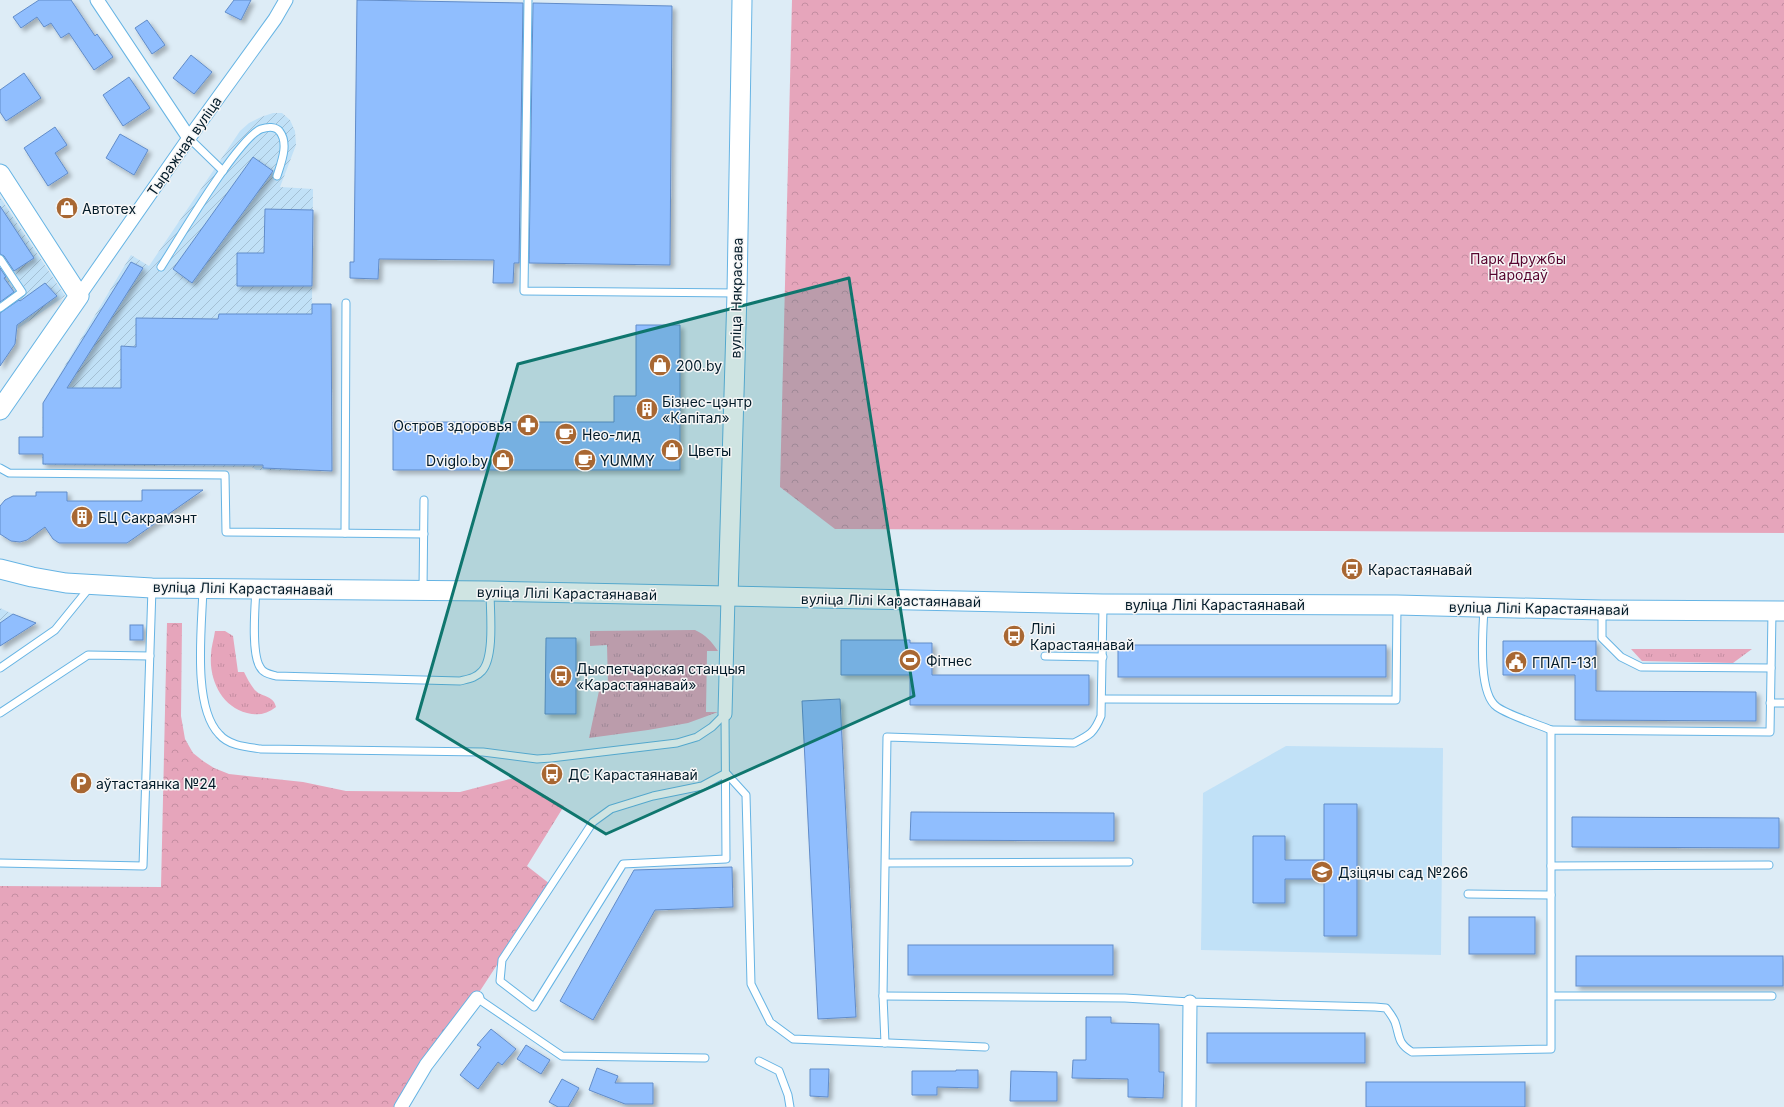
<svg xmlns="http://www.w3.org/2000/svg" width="1784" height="1107" font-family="Inter,sans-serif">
	<defs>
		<pattern id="industrial-furrows" width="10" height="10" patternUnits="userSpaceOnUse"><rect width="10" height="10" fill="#c1e1f7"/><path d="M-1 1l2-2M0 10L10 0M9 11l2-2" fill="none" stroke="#a4c0d4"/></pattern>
		<pattern id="grass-tufts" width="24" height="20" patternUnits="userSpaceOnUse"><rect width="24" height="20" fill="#e6a5bb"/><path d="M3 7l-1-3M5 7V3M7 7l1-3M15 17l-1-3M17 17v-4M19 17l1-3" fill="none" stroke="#c48da1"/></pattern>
		<pattern id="forest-crowns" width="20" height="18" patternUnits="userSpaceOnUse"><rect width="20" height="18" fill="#e6a5bb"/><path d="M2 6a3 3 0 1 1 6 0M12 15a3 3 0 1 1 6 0" fill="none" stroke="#c48da1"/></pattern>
		<filter id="shadow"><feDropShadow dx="3.5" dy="3.5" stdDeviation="2" flood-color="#0004"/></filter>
	</defs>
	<rect width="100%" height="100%" fill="#ddecf6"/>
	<!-- built -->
	<polygon fill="#c1e1f7" points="1286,746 1443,748 1441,955 1201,950 1203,793"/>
	<!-- industrial -->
	<g fill="url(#industrial-furrows)">
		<polygon points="273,113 282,113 290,120 295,131 296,145 280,187 313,189 312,304 331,304 332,471 256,470 252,467 42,465 43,402 131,255 149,266 240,131 249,123 261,117"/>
		<polygon points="0,197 65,296 0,341"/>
		<polygon points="0,608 13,614 0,646"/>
	</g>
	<!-- grass -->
	<g fill="url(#grass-tufts)">
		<path d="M695,630C706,635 711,641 718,651H707L706,712H718L688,723L648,730L589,738L600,686H608L607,645L590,646V631Z"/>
		<path d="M215,631H225L233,636L238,672H244C247,678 250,684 254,689C261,698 273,694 276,707C267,714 258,716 247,713C222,707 209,680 211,655C211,647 214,639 215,631Z"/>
		<polygon points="1631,649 1752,649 1733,663 1642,661"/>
	</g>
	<!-- forest -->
	<g fill="url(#forest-crowns)">
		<polygon points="792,0 1784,0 1784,533 835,529 780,487"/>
		<polygon points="167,623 182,623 181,716 185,739 193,753 203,761 214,768 229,774 303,782 346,791 460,792 514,778 564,806 527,866 550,884 476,997 400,1107 0,1107 0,886 161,887"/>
	</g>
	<!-- building -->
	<g fill="#90befe" stroke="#618cc9" filter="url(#shadow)">
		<polygon points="39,0 71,0 95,36 97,34 113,57 94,70 69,33 61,38 51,23 44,27 37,17 21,28 13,17"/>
		<polygon points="234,0 251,0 241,20 225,12"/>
		<polygon points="357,0 523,3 519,263 514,263 513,283 493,283 494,260 379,259 378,279 350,278 350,262 354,262"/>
		<polygon points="533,3 672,6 670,265 529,263"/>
		<polygon points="147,20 165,45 152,54 135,28"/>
		<polygon points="191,55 212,72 194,94 173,78"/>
		<polygon points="24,73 41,98 6,121 0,112 0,90"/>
		<polygon points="129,77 150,108 123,126 103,95"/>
		<polygon points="55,127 67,145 55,153 68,173 48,186 24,148"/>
		<polygon points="120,134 148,150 134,175 106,158"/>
		<polygon points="253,157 273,171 192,283 173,269"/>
		<polygon points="0,206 34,258 14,271 4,256 0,254"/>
		<polygon points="265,209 313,210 312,286 237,286 237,253 264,253"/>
		<polygon points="131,262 143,268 67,388 121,388 121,346 136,347 136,318 218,319 219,314 312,314 312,304 331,304 332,471 263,468 263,465 43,464 43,454 19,454 19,437 43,437 43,403"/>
		<polygon points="0,268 6,277 4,278 14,292 0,302"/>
		<polygon points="45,283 57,296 17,325 15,344 0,366 0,313 19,300 20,301"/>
		<polygon points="636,325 680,325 680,470 393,470 393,422 614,422 614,396 636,396"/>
		<polygon points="142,490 203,490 127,543 59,543 53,539 45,527 27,540 20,542 11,541 0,534 0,506 5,500 13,496 36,496 36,492 67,492 67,501 142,501"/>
		<polygon points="13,614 36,623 0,646 0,623"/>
		<rect x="130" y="625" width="13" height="15"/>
		<polygon points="546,638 576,638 576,714 545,714"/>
		<polygon points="841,640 910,640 910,643 932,643 932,675 1089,675 1089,705 910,705 910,675 841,675"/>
		<polygon points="1503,641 1596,641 1596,691 1756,692 1756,721 1575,720 1575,675 1503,675"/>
		<rect x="1118" y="645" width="268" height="32"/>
		<polygon points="840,699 856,1017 818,1019 802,701"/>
		<polygon points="1324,804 1357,804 1357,936 1324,936 1324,879 1285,879 1285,903 1253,903 1253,836 1285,836 1285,860 1324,860"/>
		<polygon points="911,812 1114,813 1114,841 910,840"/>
		<polygon points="1572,817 1779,818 1779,848 1572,847"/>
		<polygon points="732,867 733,907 655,910 593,1020 560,1001 634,870"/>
		<rect x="1469" y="917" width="66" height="37"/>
		<rect x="908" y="945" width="205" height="30"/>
		<rect x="1576" y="956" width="207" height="30"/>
		<polygon points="1086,1017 1111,1017 1111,1023 1159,1024 1159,1072 1164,1072 1163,1098 1128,1097 1128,1079 1072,1078 1073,1060 1086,1060"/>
		<polygon points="491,1029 516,1049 502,1065 498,1062 478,1089 460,1075 481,1047 477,1045"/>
		<rect x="1207" y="1033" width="158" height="30"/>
		<polygon points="526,1045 550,1060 541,1074 517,1059"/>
		<polygon points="597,1068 618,1076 615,1083 653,1083 653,1104 625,1104 589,1090"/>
		<polygon points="810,1069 829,1069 828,1097 810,1096"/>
		<polygon points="956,1070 978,1070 978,1088 937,1087 937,1095 912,1095 912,1071 956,1071"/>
		<polygon points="1011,1071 1057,1072 1057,1101 1010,1101"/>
		<polygon points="562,1079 579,1088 568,1107 558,1107 549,1102"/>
		<rect x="1366" y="1082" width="159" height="25"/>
	</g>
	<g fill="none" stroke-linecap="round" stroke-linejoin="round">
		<!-- lane casing -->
		<g stroke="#66b4e4" stroke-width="9">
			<g id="lane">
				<polyline points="528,0 524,291 737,293"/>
				<polyline points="189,138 223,171"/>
				<polyline points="0,259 22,292 0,308"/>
				<path d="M161,267C177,242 238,138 261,129C267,127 276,126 280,132C289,144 281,163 277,176"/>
				<polyline points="0,468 9,473 225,475 226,532 424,534"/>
				<polyline points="345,533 346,303"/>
				<path d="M203,588C202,626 192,706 219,734C229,746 247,747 261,749L483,752L537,759L551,758L677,743L697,737L712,727L725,714"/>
				<path d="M256,589C255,607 251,653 260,667C263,673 269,674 276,676L460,681C468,679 476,678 482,671C495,657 490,610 490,591"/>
				<polyline points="423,590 424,500"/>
				<path d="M1484,608C1483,630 1477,693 1497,707C1508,715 1537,724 1551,730"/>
				<polyline points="1602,611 1602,638 1621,657 1641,667 1771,668"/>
				<polyline points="1045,656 1103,657"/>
				<polyline points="0,668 55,630 90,587"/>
				<polyline points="1102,699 1396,700 1397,606"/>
				<polyline points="1770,703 1784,703"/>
				<polyline points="0,713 88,655 150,656"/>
				<polyline points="725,714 726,859 623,864 534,1007 500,981 502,960 593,822 611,809 653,796 702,786 726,773 746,795 751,984 770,1022 793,1039 985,1047"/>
				<polyline points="0,863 143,866 152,588"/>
				<polyline points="886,863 1129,862"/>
				<polyline points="1551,866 1769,865"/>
				<polyline points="1468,894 1551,895"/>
				<path d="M883,996L1125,998L1190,1002L1375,1007L1386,1008C1389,1012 1393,1017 1395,1022C1400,1036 1397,1043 1412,1052L1551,1049V730L1770,732L1772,612"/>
				<polyline points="1552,996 1772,996"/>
				<polyline points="477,998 562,1056 705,1058"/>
				<path d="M885,1043L883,996L887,737L1074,743C1090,735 1094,733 1101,716L1103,606"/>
				<polyline points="759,1061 779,1071 788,1095 790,1107"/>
			</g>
		</g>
		<!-- street casing -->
		<g stroke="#66b4e4" stroke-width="15">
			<g id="street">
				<polyline points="97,0 189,138"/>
				<polyline points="79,296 189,138 275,19 286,0"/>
				<polyline points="725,714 728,596"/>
				<polyline points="401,1107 426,1065 477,998"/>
				<polyline points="1189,1107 1190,1002"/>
			</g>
		</g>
		<!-- secondary casing -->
		<g stroke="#66b4e4" stroke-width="21">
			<g id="secondary">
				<polyline points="0,174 79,296 0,410"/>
				<polyline points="0,569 32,577 66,583 152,588 490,591 1103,604 1397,605 1602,610 1784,611"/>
				<polyline points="728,596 737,293 742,0"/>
			</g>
		</g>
		<!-- lane -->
		<use href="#lane" stroke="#fff" stroke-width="7"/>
		<!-- street -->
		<use href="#street" stroke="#fff" stroke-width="13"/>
		<!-- secondary -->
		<use href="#secondary" stroke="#fff" stroke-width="19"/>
	</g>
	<!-- marked area -->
	<path fill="#0f766e" fill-opacity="0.2" stroke="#0f766e" stroke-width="3" stroke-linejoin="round" d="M849,278L914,696L606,834L417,719L518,364Z"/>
	<!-- icons -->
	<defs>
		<g id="shop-disc" transform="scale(1.15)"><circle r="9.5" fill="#a86732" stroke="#f6f6f6"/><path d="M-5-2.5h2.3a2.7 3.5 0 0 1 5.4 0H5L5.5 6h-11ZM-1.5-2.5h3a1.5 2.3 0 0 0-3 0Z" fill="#fff"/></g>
		<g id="building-disc" transform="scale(1.15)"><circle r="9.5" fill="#a86732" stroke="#f6f6f6"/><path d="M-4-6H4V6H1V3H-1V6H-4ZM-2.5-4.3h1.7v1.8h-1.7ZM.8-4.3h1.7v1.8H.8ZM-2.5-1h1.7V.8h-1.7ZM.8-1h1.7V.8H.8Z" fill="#fff"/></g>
		<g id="pharmacy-disc" transform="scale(1.15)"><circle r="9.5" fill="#a86732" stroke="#f6f6f6"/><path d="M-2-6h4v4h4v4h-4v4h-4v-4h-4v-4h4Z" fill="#fff"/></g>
		<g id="cafe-disc" transform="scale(1.15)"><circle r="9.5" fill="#a86732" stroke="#f6f6f6"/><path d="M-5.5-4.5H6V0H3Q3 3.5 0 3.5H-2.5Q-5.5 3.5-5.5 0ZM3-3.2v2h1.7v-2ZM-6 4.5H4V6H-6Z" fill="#fff"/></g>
		<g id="bus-disc" transform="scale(1.15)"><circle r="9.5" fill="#a86732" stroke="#f6f6f6"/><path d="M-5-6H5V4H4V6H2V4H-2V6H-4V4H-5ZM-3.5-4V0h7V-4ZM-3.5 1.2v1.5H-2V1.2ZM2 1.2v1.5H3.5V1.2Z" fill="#fff"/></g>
		<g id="stadium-disc" transform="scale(1.15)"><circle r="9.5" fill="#a86732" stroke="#f6f6f6"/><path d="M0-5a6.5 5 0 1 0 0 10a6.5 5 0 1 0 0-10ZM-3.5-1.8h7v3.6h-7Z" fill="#fff"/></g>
		<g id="civic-disc" transform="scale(1.15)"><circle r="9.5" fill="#a86732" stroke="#f6f6f6"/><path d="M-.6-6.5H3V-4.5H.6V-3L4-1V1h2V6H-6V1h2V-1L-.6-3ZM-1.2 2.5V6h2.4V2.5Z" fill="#fff"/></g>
		<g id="parking-disc" transform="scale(1.15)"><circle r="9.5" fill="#a86732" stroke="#f6f6f6"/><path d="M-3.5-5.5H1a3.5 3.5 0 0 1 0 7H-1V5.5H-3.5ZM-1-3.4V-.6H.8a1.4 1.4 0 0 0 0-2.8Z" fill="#fff"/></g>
		<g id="school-disc" transform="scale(1.15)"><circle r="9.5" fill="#a86732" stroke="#f6f6f6"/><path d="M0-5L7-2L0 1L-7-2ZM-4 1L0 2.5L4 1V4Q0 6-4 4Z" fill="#fff"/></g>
	</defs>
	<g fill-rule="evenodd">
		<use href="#shop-disc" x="67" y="208"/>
		<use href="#shop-disc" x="660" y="365"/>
		<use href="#building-disc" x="647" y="409"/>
		<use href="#pharmacy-disc" x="528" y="425"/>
		<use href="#cafe-disc" x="566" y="434"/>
		<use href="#shop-disc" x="672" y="450"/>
		<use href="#shop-disc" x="503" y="460"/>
		<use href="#cafe-disc" x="585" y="460"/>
		<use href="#building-disc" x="82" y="517"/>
		<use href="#bus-disc" x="1352" y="569"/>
		<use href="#bus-disc" x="1014" y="636"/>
		<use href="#stadium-disc" x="910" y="660"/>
		<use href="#civic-disc" x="1516" y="662"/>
		<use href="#bus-disc" x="561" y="676"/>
		<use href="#bus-disc" x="552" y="774"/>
		<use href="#parking-disc" x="81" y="783"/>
		<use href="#school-disc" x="1322" y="872"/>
	</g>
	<g text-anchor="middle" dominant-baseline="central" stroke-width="3" stroke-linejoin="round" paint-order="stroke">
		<!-- street labels -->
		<g font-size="14" fill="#021a28" stroke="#f6f6f6">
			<text transform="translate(184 146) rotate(-55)">Тыражная вуліца</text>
			<text transform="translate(736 298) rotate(-89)">вуліца Някрасава</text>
			<text transform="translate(243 588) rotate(1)">вуліца Лілі Карастаянавай</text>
			<text transform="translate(567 593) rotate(1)">вуліца Лілі Карастаянавай</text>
			<text transform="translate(891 600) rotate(1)">вуліца Лілі Карастаянавай</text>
			<text x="1215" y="604">вуліца Лілі Карастаянавай</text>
			<text transform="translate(1539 608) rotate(1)">вуліца Лілі Карастаянавай</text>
		</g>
		<!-- poi labels -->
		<g font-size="14" fill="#021a28" stroke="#f6f6f6" text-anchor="start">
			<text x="82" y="208">Автотех</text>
			<text x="676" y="365">200.by</text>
			<text x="662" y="401">Бізнес-цэнтр<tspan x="662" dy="16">«Капітал»</tspan></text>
			<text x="512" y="425" text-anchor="end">Остров здоровья</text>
			<text x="582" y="434">Нео-лид</text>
			<text x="688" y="450">Цветы</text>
			<text x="488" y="460" text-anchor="end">Dviglo.by</text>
			<text x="600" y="460">YUMMY</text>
			<text x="98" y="517">БЦ Сакрамэнт</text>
			<text x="1368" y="569">Карастаянавай</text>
			<text x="1030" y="628">Лілі<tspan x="1030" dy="16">Карастаянавай</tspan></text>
			<text x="926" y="660">Фітнес</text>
			<text x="1532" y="662">ГПАП-131</text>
			<text x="576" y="668">Дыспетчарская станцыя<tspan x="576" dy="16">«Карастаянавай»</tspan></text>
			<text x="568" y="774">ДС Карастаянавай</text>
			<text x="96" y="783">аўтастаянка №24</text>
			<text x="1338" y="872">Дзіцячы сад №266</text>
		</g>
		<!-- park labels -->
		<g font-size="14" fill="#57052f" stroke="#f6f6f6">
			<text x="1518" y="258">Парк Дружбы<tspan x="1518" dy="16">Народаў</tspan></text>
		</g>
	</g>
</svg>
